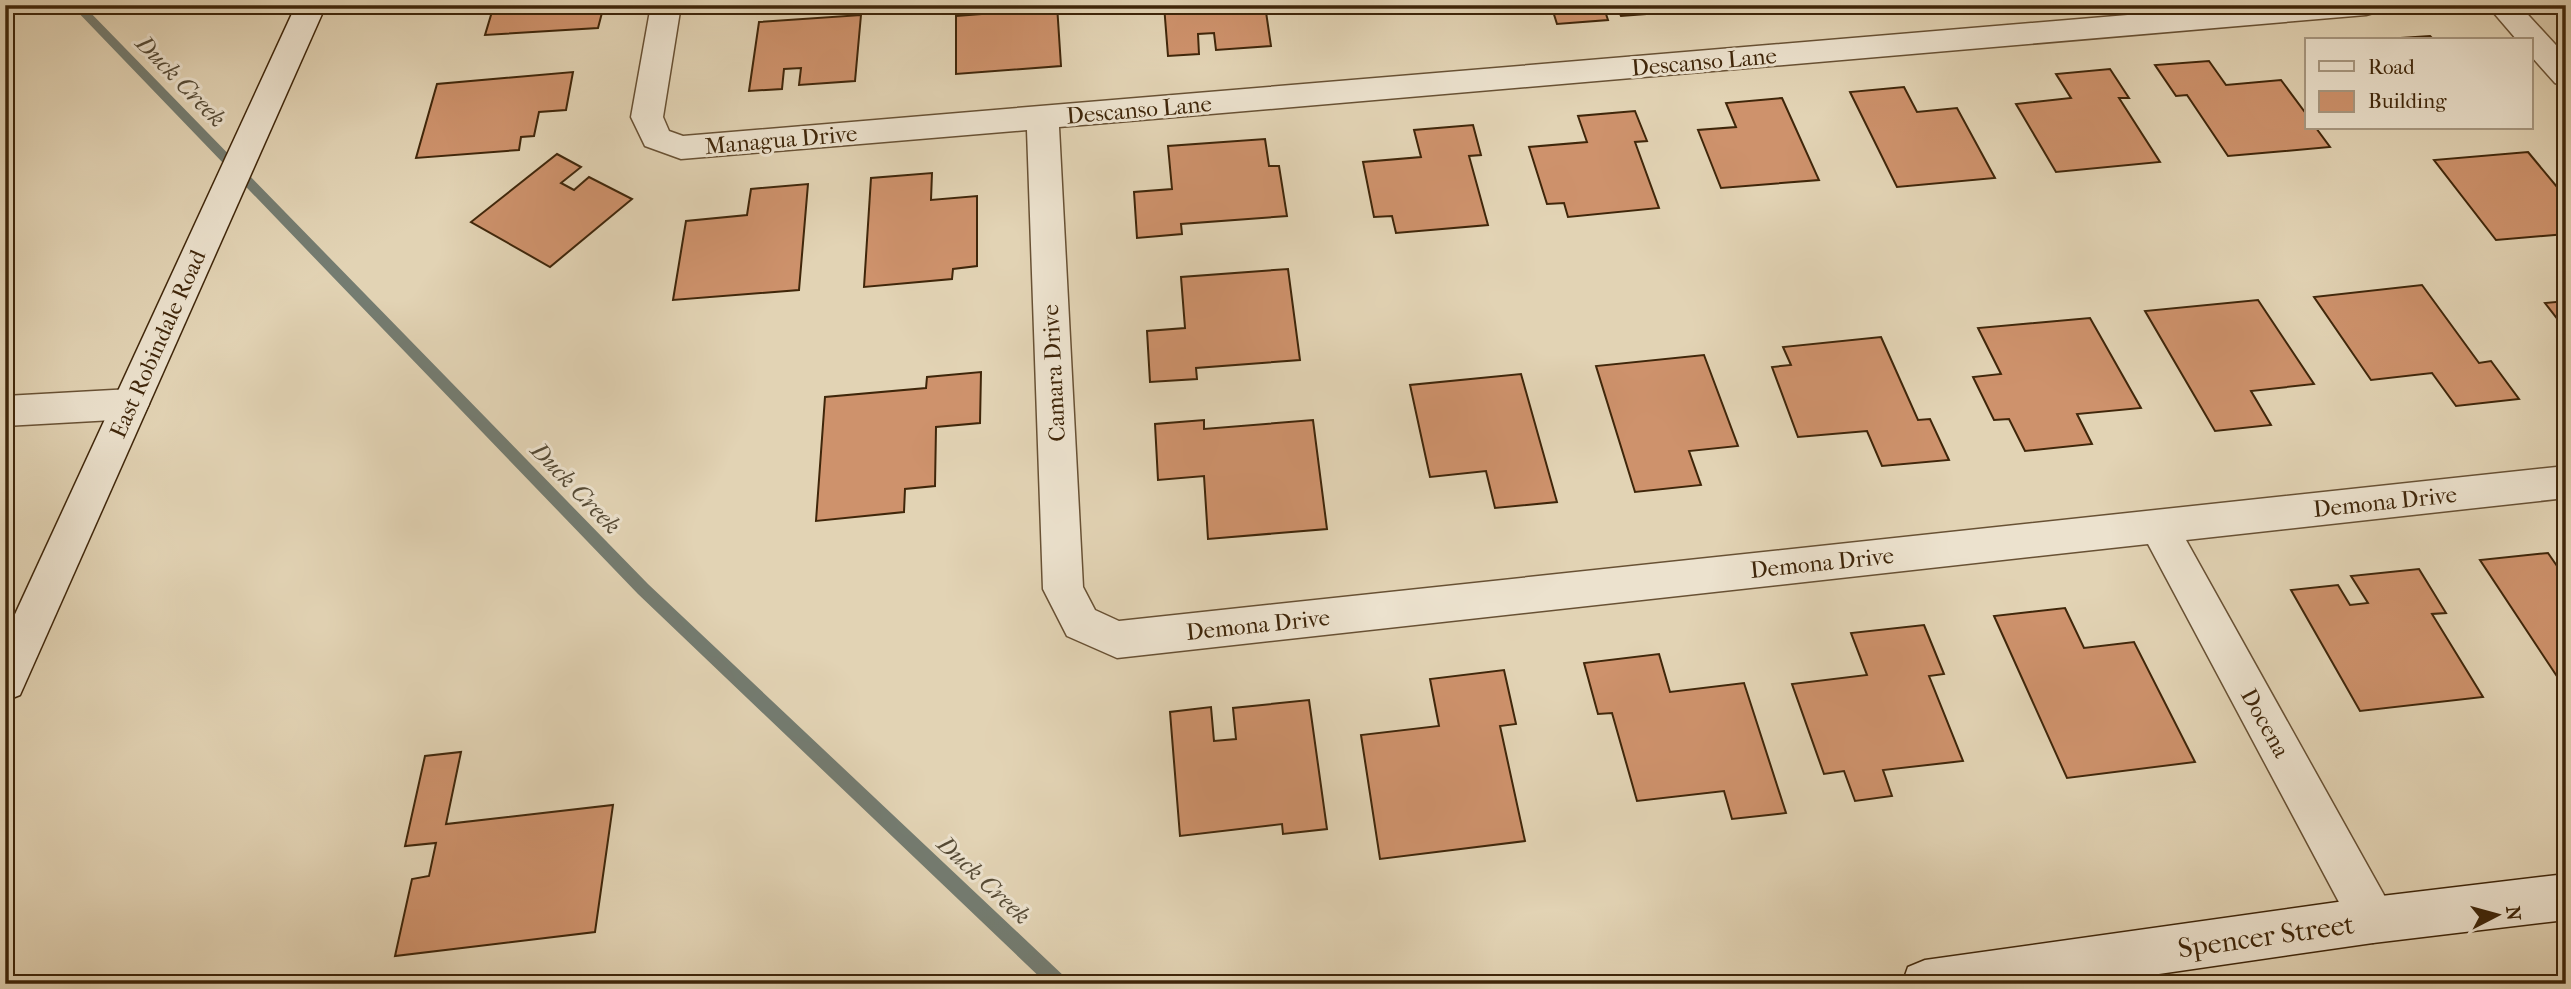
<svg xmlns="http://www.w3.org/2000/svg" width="2571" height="989" font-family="'IM FELL French Canon',serif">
	<rect width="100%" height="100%" fill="#e2d3b4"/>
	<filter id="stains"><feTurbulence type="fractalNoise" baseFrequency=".00286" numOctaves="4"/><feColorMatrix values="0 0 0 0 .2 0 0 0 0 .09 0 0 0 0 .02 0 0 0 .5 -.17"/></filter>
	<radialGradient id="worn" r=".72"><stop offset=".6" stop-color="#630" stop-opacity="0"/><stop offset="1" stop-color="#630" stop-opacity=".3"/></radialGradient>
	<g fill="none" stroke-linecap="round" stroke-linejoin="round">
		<!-- stream -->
		<polygon fill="#747c71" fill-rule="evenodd" points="71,5 83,5 648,584 1066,978 1068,984 1047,984 638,594"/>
	</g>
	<!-- building -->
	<g fill="#ce926c" stroke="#3f260a" stroke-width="2">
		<polygon points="494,5 604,5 598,28 485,35"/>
		<polygon points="981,5 1057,5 1061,66 956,74 956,16 981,14"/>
		<polygon points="1164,5 1265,5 1271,46 1216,50 1214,33 1198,34 1199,54 1168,56"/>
		<polygon points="1551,5 1603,5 1608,20 1557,24"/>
		<polygon points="1616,5 1669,5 1672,12 1621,16"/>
		<polygon points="861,15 855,81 799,85 801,68 784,69 782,89 749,91 759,22"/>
		<polygon points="2430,36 2434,40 2370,40"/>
		<polygon points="2209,61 2226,85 2281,80 2307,115 2307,128 2316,128 2330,147 2228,156 2187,95 2176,96 2155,65"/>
		<polygon points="2110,69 2129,98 2119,98 2160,162 2056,172 2016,104 2071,98 2056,74"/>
		<polygon points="573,72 566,110 539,112 534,136 521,137 519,150 416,158 437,84"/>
		<polygon points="1904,87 1917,112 1957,108 1995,178 1897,187 1850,92"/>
		<polygon points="1782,98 1819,180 1721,188 1698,130 1736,127 1726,103"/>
		<polygon points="1635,111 1647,141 1635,142 1659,208 1568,217 1564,203 1547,204 1529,147 1587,142 1578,116"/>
		<polygon points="1473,125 1481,155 1469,156 1488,225 1396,233 1392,216 1374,217 1363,162 1421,157 1414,130"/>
		<polygon points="1265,139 1269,166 1279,166 1287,216 1181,224 1182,234 1137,238 1134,192 1172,189 1168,146"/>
		<polygon points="2528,152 2562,193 2566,193 2566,234 2496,240 2434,160"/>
		<polygon points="557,154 581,167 561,183 574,190 589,177 632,199 550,267 471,222"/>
		<polygon points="932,173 931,200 977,196 977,266 953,269 952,279 864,287 871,178"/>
		<polygon points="808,184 799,290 673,300 686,221 747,215 751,189"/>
		<polygon points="1288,269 1300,360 1196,368 1197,379 1150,382 1147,331 1185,328 1181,277"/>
		<polygon points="2422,285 2479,363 2491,361 2519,399 2456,406 2432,373 2371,380 2314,297"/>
		<polygon points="2258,300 2314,384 2251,391 2271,425 2215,431 2145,311"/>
		<polygon points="2566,301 2566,330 2545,303"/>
		<polygon points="2090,318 2141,408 2077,414 2092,444 2025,451 2009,419 1994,420 1973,377 2001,374 1978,328"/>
		<polygon points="1881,337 1918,420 1930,419 1949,460 1882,466 1867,431 1798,437 1772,367 1791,365 1783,347"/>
		<polygon points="1704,355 1738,446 1689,451 1701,485 1635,492 1596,366"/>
		<polygon points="981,372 980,423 936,427 935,486 905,489 904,512 816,521 825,397 926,388 927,377"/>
		<polygon points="1521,374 1557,502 1495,508 1486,471 1430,477 1410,385"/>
		<polygon points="1204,420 1204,429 1313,420 1327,529 1208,539 1204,476 1158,480 1155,424"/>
		<polygon points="2548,553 2566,579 2566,690 2480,560"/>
		<polygon points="2419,569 2446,613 2432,614 2483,697 2360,711 2291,590 2338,585 2350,605 2368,603 2351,576"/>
		<polygon points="2065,608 2084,648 2134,642 2195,762 2067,778 1994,616"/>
		<polygon points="1924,625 1944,674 1929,676 1963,761 1883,770 1892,796 1855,801 1844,771 1824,774 1792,684 1867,675 1851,633"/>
		<polygon points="1659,654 1670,692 1744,683 1786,813 1732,819 1724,791 1637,801 1612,713 1598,714 1584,663"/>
		<polygon points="1504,670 1516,724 1500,726 1525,841 1380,859 1361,735 1439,726 1430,679"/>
		<polygon points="1309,700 1327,829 1283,834 1282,824 1180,836 1170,712 1211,707 1214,741 1236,739 1233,708"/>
		<polygon points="461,752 446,824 613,805 595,932 395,956 412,879 429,876 436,843 405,846 425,756"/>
	</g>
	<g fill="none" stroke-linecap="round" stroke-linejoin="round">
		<!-- street casing -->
		<g stroke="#685134" stroke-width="3">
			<g id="street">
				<polygon points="651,5 681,5 663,117 669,131 683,136 2247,5 2381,5 2377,12 2366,15 1059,127 1083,587 1095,610 1119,621 2566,466 2566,498 2186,540 2389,904 2396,920 2389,936 2373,943 2357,936 2148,544 1117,658 1067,636 1043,589 1027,130 681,159 645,146 631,117"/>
				<polygon points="2487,5 2519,5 2566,56 2566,87 2555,83 2531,56 2531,40 2517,40"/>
				<polygon points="131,389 144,394 149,404 144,414 131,419 5,426 5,396"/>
			</g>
		</g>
		<!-- secondary casing -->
		<g stroke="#3f260a" stroke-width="3">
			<g id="secondary">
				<polygon points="296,5 326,5 20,695 5,701 5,636"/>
				<polygon points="2566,874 2566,920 2373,943 2090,984 1902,984 1908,967 1925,960 2373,897"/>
			</g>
		</g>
		<!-- street -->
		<use href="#street" fill="#ece2ce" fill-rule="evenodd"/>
		<!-- secondary -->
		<use href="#secondary" fill="#ece2ce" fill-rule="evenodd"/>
	</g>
	<g text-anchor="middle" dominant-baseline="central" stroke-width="6" stroke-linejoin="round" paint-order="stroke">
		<!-- street labels -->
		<g font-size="23" fill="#3f260a" stroke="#ece2ce">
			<text transform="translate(1704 62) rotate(-5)">Descanso Lane</text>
			<text transform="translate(1139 110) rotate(-5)">Descanso Lane</text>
			<text transform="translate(781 140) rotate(-5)">Managua Drive</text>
			<text transform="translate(158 344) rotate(-66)">East Robindale Road</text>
			<text transform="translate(1054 373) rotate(-93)">Camara Drive</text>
			<text transform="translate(2385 502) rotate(-6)">Demona Drive</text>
			<text transform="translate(1822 563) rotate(-6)">Demona Drive</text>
			<text transform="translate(1258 625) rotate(-6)">Demona Drive</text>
			<text transform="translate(2265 723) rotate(61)">Docena</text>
		</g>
		<!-- water labels -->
		<g font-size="24" font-style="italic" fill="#554a35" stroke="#ece2ce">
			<text transform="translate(181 81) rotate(46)">Duck Creek</text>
			<text transform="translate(576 488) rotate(46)">Duck Creek</text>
			<text transform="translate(984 880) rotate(43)">Duck Creek</text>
		</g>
		<!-- near-street labels -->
		<g font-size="28" fill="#3f260a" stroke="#ece2ce">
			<text transform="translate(2266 936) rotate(-8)">Spencer Street</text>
		</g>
	</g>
	<!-- margin -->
	<rect width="2571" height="989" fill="none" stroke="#e2d3b4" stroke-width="28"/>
	<rect x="7" y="7" width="2557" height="975" fill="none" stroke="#3f260a" stroke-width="3.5"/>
	<rect x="14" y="14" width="2543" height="961" fill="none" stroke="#3f260a" stroke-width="2"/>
	<!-- legend -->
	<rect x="2305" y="38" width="228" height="91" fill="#ece2ce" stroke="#a79780" stroke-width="2"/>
	<rect x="2319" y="61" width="35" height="10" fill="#ece2ce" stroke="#a79780" stroke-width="2"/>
	<text x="2368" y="74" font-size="21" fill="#3f260a">Road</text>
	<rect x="2319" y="91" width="35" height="21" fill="#ce926c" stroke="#a79780" stroke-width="2"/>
	<text x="2368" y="108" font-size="21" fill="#3f260a">Building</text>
	<!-- north arrow -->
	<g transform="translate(2497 915) rotate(84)" stroke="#ece2ce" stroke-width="5" paint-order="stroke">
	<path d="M0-5L12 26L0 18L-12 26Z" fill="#3f260a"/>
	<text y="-10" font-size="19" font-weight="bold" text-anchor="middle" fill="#3f260a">N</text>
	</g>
	<rect width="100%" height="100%" filter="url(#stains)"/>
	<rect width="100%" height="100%" fill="url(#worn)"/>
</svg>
